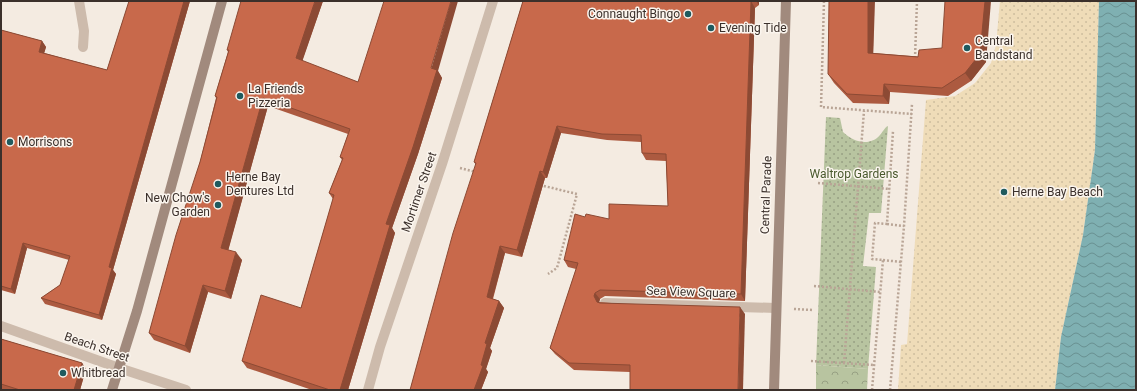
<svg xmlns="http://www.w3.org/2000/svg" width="1137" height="391" font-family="Roboto,sans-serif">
	<defs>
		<pattern id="sand-dots" width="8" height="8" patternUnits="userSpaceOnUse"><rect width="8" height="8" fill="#efdcb8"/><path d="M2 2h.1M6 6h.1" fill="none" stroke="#cebd9e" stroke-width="1.8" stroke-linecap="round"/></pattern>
		<pattern id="park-crowns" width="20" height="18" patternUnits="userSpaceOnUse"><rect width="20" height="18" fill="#b8c4a0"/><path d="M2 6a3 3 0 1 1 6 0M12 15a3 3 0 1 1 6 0" fill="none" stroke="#97a083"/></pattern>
		<pattern id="garden-dots" width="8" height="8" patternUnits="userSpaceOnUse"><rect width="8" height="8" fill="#b8c4a0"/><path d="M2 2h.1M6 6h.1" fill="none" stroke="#97a083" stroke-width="1.8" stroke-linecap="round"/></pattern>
		<pattern id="water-waves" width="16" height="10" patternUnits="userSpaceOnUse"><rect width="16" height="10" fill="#7fb0b2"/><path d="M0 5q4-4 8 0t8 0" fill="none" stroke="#699091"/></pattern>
	</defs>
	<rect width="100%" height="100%" fill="#f4ebe1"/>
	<!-- sand -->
	<polygon fill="url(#sand-dots)" points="1000,1 1099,1 1095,150 1083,235 1061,337 1055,390 898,390 901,345 907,344 926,100 955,96 975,83 991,63 996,45"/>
	<!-- park -->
	<polygon fill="url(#park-crowns)" points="816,365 868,369 867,390 816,390"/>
	<!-- garden -->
	<path fill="url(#garden-dots)" d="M826,117L840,118L843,132C853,142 870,147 880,135C883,132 884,128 888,126L881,213H869L863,266L876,267L868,369L816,365Z"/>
	<!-- water -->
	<polygon fill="url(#water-waves)" points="1099,1 1136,1 1136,390 1055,390 1061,337 1083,235 1095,150"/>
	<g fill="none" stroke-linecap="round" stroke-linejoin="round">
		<!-- path -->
		<g stroke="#b9a596" stroke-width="2.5" stroke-dasharray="2 2" stroke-linecap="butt">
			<polyline points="824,1 821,107 912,114"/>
			<polyline points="915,58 917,1"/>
			<polyline points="460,168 476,172"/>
			<polyline points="818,183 890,189"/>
			<polyline points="540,185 577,194 557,268 548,274"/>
			<polyline points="887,224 904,226"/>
			<polyline points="883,260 901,262"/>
			<polyline points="814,286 880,292"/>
			<polyline points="794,309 813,310"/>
			<polyline points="811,361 874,365"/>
			<polyline points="844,363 864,111"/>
			<polyline points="872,390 883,260 872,259 875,223 887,224 893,131"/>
			<polyline points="890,390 904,226 912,104"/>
		</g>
		<!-- lane -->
		<polyline stroke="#cdbbac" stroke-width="10" points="79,1 84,31 83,47"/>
		<!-- street -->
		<g stroke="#cdbbac" stroke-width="10">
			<polyline points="605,303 776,308"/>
			<polyline points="1,326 119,368 186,390"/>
			<polyline points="368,390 380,347 442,164 493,1"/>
		</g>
		<!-- secondary -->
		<g stroke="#a18a7d" stroke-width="10">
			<polyline points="112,390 137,311 222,1"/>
			<polyline points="774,390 786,1"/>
		</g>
	</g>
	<!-- wall -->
	<g fill="#ac5a40">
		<polygon points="126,1 190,1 113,270 116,274 102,320 45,304 41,298 60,285 69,260 27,248 15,294 1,290 1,30 42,41 46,47 44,53 107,70 129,2"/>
		<polygon points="323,1 302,61 358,82 438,71 442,78 418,154 392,228 395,233 348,390 312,390 247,368 242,361 301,308 333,199 329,193 342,160 340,157 348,134 268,106 228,250 242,260 231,299 208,292 190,353 154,340 149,333 200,162 216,98 215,96 228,52 227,50"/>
		<polygon points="523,1 759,1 759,5 755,8 745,301 605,296 600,299 599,302 745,314 630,372 574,370 555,354 550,348 576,269 568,267 564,260 585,217 609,219 668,206 666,161 646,160 642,153 641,142 607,140 561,133 547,178 545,178 522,257 505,253 493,299 499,301 504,308 490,348 492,351 486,369 488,372 481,390 410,390 476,165 474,162"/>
		<polygon points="874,7 873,53 986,62 971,81 948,96 890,92 889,104 853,103 834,83 828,74"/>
		<polygon points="1,339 82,363 86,369 80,390 4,390 1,389"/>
	</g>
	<!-- shaded-wall -->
	<g fill="#8c4a34">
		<polygon points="184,1 190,1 113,270 116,274 102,320 99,315 109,267"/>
		<polygon points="315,1 323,1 301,65 296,58"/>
		<polygon points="451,1 458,1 438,71 442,78 418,154 392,228 395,233 348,390 340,390 386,224"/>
		<polygon points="751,1 755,8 745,301 741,294"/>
		<polygon points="756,1 759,1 759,5"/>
		<polygon points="868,1 875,1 873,61 868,53"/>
		<polygon points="985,1 991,1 986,62 971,81 965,73"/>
		<polygon points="42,41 46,47 43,57 39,52"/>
		<polygon points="884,84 890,92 889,104 883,96"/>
		<polygon points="263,98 268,106 227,255 221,248"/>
		<polygon points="557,126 561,133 547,178 543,172"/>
		<polygon points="540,171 545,178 522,257 517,250"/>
		<polygon points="23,243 27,248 15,294 11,289"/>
		<polygon points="500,246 505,253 491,304 487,297"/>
		<polygon points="236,252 242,260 231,299 225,291"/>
		<polygon points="203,285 208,292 190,353 185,346"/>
		<polygon points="595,293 600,299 599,303 597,302 594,296"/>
		<polygon points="499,301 504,308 490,348 492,351 486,369 488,372 481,390 474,390 481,365 485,343"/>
		<polygon points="740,307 745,314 743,390 738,390"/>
		<polygon points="82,363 86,369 80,390 74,390"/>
	</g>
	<!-- building -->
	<g fill="#c8694b" stroke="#8c4a34">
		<polygon points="129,1 184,1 109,267 112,268 99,315 41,298 60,285 70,256 23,243 11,289 1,286 1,30 42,41 39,52 107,70"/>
		<polygon points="241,1 315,1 296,58 358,82 384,1 451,1 431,68 437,70 413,147 386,224 390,225 340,390 330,390 242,361 261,295 301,308 334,195 329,193 343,158 340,157 350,129 263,98 221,248 236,252 225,291 203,285 185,346 149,333 176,235 200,162 217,97 215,96 229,50 227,50"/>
		<polygon points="523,1 751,1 741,294 600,290 595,293 594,296 597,302 600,303 740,307 738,390 630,390 630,365 569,363 550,348 578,263 564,260 575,214 585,217 586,214 609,219 609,204 668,206 666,154 642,153 641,135 602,134 557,126 543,172 540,171 517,250 500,246 487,297 499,301 485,343 487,344 481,365 483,366 474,390 410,390 453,233 476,163 474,162"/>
		<polygon points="829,1 868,1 868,53 918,57 919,50 942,48 945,1 985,1 980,54 965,73 942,88 884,84 883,96 847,94 828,74"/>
		<polygon points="1,339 82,363 74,390 20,390 1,384"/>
	</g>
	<!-- markers -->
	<g fill="#1f5a5e" stroke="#fbf5ee" stroke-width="1.5">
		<circle cx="688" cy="14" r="4"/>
		<circle cx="711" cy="28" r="4"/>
		<circle cx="967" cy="48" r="4"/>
		<circle cx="240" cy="96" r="4"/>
		<circle cx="10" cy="142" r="4"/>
		<circle cx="218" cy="184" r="4"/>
		<circle cx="1004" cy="192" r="4"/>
		<circle cx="218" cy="205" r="4"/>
		<circle cx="63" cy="373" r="4"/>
	</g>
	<g text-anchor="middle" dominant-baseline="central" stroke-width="3" stroke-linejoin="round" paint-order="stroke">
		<!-- poi labels -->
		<g font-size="12" fill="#3b302b" stroke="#fbf5ee" text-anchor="start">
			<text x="680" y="14" text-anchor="end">Connaught Bingo</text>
			<text x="719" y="28">Evening Tide</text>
			<text x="975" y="41">Central<tspan x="975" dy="14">Bandstand</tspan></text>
			<text x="248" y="89">La Friends<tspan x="248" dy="14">Pizzeria</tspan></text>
			<text x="18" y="142">Morrisons</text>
			<text x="226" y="177">Herne Bay<tspan x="226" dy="14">Dentures Ltd</tspan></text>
			<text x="1012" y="192">Herne Bay Beach</text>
			<text x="210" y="198" text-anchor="end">New Chow's<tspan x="210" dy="14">Garden</tspan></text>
			<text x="71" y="373">Whitbread</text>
		</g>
		<!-- park labels -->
		<g font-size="12" fill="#4a5a2e" stroke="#fbf5ee">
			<text x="854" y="174">Waltrop Gardens</text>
		</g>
		<!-- street labels -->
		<g font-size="12" fill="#3b302b" stroke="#fbf5ee">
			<text transform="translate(419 192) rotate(-71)">Mortimer Street</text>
			<text transform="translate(766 195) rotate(-88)">Central Parade</text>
			<text transform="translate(691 292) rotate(2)">Sea View Square</text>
			<text transform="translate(97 347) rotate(19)">Beach Street</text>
		</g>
	</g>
	<!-- border -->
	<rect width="1137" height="391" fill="none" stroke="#3b302b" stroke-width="4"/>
</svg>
